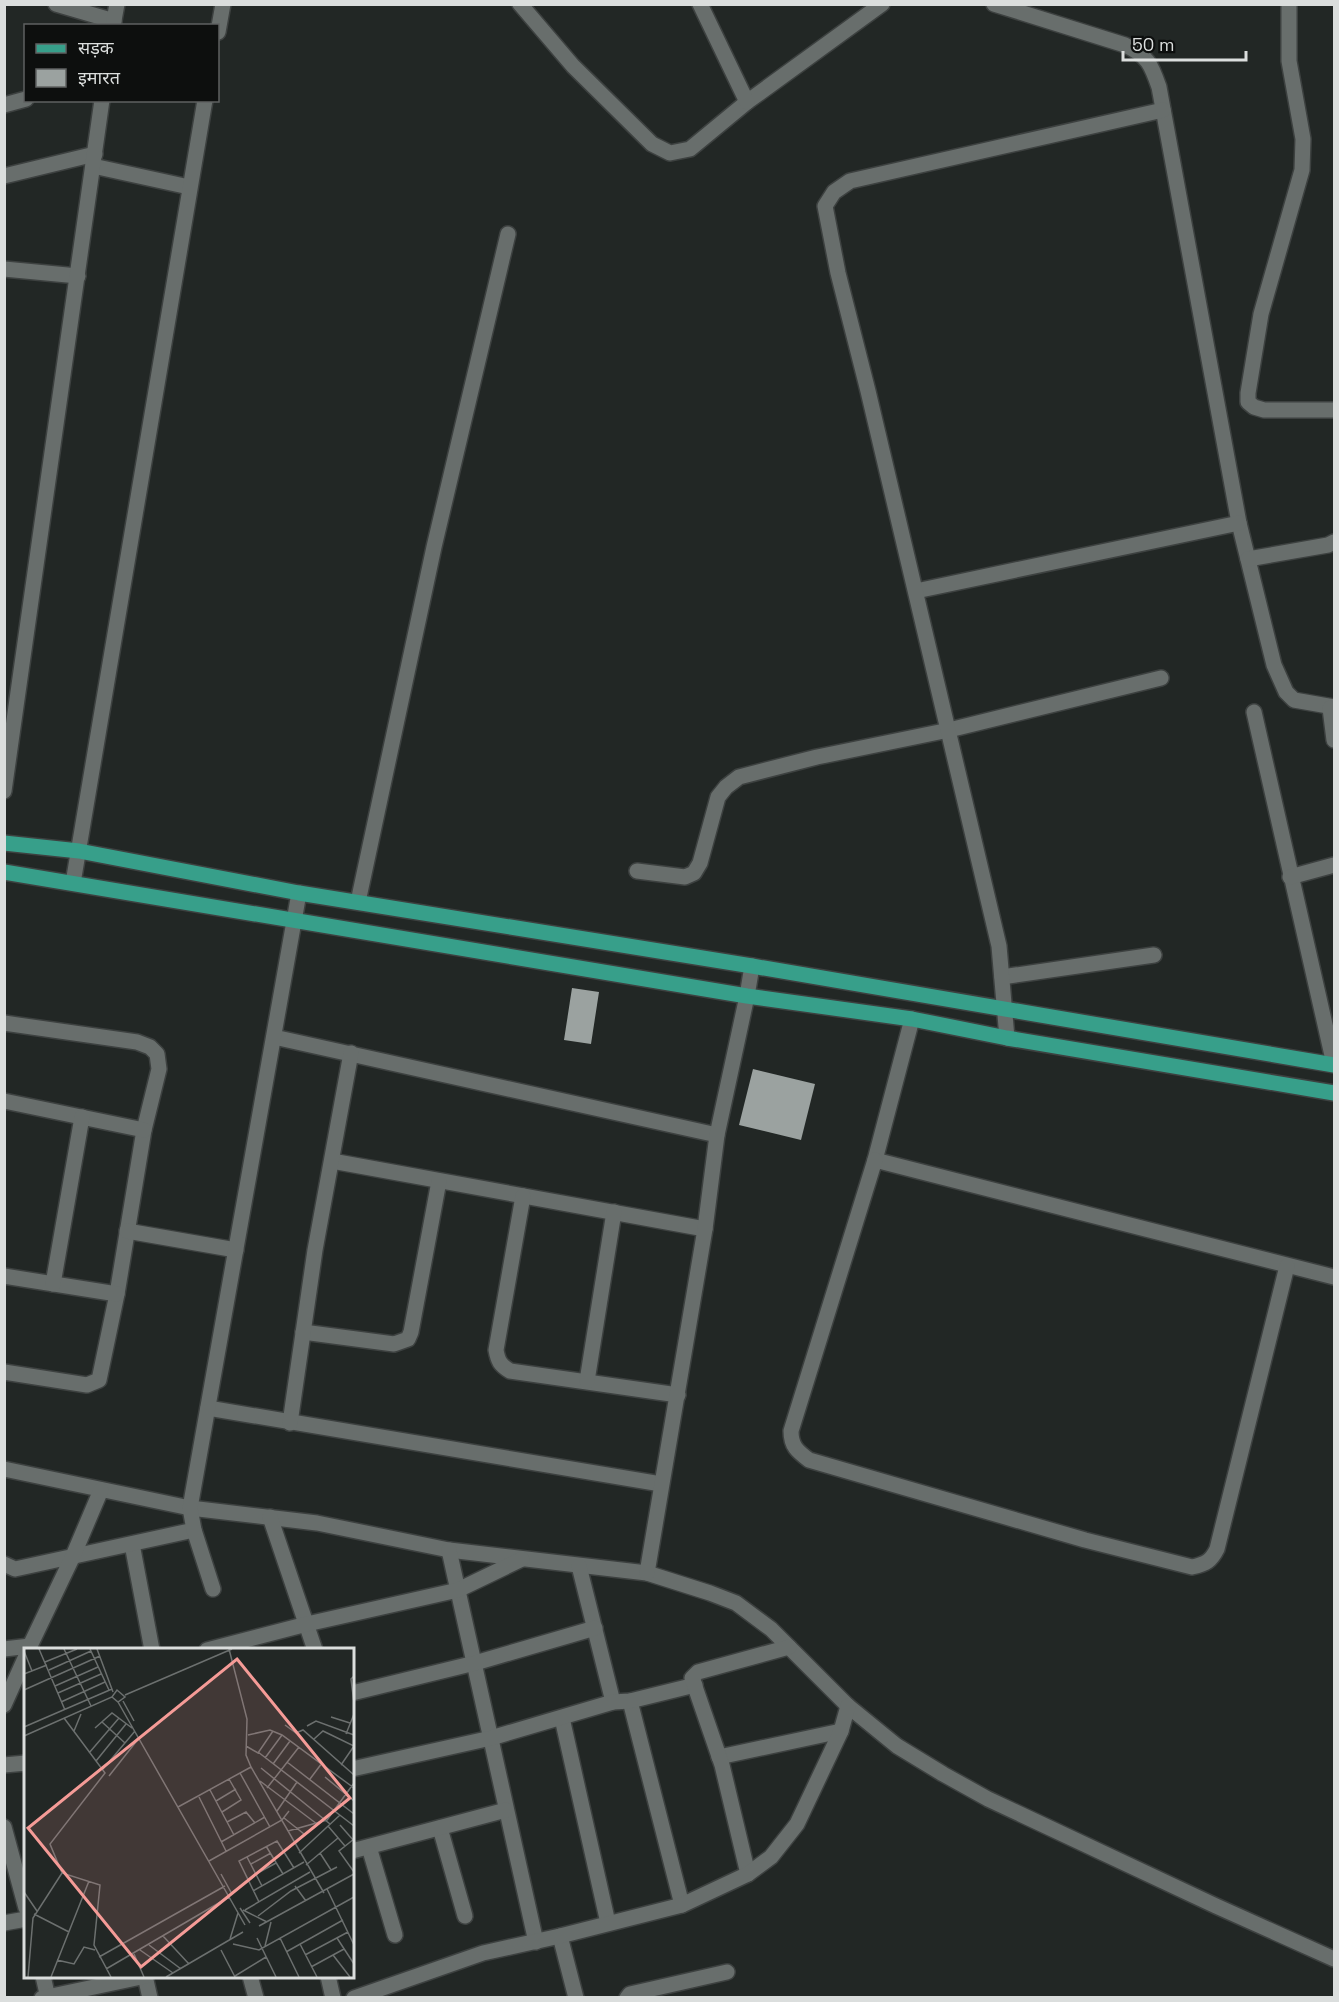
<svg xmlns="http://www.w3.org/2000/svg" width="1339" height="2002" font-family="'Space Grotesk','Noto Sans Devanagari',sans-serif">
	<rect width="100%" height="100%" fill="#222725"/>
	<!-- building -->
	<g fill="#9ba2a0">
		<polygon points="572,988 599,992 591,1044 564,1040"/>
		<polygon points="753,1069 815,1084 801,1140 739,1125"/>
	</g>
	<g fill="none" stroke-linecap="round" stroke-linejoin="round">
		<!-- minor casing -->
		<g stroke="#3d4140" stroke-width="18">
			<g id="minor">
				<polyline points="56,4 114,21"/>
				<polyline points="520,4 573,66 652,144 670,153 690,149 747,102 882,4"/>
				<polyline points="700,4 747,102"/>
				<path d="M994,4L1125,45C1148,56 1151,64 1159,87L1239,523L1274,665L1286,692L1294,700L1334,707"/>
				<polyline points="1289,4 1289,61 1303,139 1302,170 1261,314 1248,393 1248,402 1254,407 1264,410 1334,410"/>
				<polyline points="113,26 117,4"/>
				<polyline points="218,32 223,4"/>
				<polyline points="4,105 26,99"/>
				<polyline points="93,166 189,187"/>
				<polyline points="4,176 95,154"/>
				<polyline points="4,269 78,276"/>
				<polyline points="1248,559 1328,545 1334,542"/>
				<polyline points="916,591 1239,523"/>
				<polyline points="1330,708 1334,740"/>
				<polyline points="1254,712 1334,1064"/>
				<polyline points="4,791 102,100"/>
				<polyline points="637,871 685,877 694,873 700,863 718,797 726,787 739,777 817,757 949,730 1161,678"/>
				<polyline points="1290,877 1334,865"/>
				<polyline points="73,883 205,100"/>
				<polyline points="358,902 434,547 508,234"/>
				<polyline points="1002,977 1154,955"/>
				<polyline points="912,1019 875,1160 1334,1277"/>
				<polyline points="4,1023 137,1042 150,1047 157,1054 159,1069 144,1130 117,1294 99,1380 87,1385 4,1372"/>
				<polyline points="274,1037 717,1135"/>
				<polyline points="1007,1038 999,946 868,391 838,273 825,206 834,192 850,181 1163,110"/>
				<polyline points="4,1101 144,1130"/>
				<path d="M875,1160L791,1431C791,1446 797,1451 809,1460L1085,1540L1192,1567C1206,1564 1211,1561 1217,1549L1287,1266"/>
				<polyline points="332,1161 705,1229"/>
				<path d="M523,1196L496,1350C498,1361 500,1365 510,1371L678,1395"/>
				<polyline points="127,1231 236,1250"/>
				<polyline points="4,1276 117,1294"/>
				<polyline points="53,1284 82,1117"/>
				<polyline points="303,1332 394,1344 408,1339 411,1332 439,1181"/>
				<polyline points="587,1381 614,1212"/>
				<polyline points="208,1408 661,1484"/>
				<polyline points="290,1423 315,1250 351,1053"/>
				<polyline points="4,1469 190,1508 317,1523 449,1550 647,1573 710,1593 736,1603 771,1629 848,1706 897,1746 943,1774 988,1799 1216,1906 1334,1959"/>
				<polyline points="270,1517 315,1650"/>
				<polyline points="132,1544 152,1650"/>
				<polyline points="449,1550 536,1942"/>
				<polyline points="4,1564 15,1569 194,1530"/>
				<polyline points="579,1566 613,1702"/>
				<polyline points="647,1573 705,1229 717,1135 747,996 752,966"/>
				<polyline points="213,1589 194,1530 190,1508 299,893"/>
				<polyline points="4,1649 30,1646"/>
				<polyline points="28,1650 73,1556 101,1490"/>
				<polyline points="207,1650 307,1624 458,1590 522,1559"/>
				<polyline points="352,1693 475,1663 595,1628"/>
				<polyline points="630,1701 682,1905"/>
				<polyline points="4,1705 26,1656"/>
				<polyline points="562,1718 608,1923"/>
				<polyline points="719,1757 841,1731"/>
				<polyline points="4,1765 26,1763"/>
				<polyline points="352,1769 491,1738 613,1702 630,1701 695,1685"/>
				<polyline points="4,1827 26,1908"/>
				<polyline points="440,1828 465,1916"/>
				<polyline points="369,1847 395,1935"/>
				<polyline points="352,1851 506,1810"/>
				<polyline points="748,1874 722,1765 692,1678 698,1672 789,1647"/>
				<polyline points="4,1923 26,1919"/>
				<polyline points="560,1936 576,1998"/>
				<polyline points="43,1976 48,1998"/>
				<polyline points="145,1976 150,1998"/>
				<polyline points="250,1976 256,1998"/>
				<polyline points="328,1976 333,1998"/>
				<polyline points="42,1998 146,1976"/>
				<polyline points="354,1998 483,1953 560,1936 682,1905 748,1874 771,1857 797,1824 841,1731 848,1706"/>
				<polyline points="627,1998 630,1994 727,1972"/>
			</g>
		</g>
		<!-- major casing -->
		<g stroke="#3d4140" stroke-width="18">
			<g id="major">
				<polyline points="4,843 79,851 299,893 752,966 1334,1065"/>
				<polyline points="4,872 747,996 912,1019 1007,1038 1334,1093"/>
			</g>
		</g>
		<!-- minor -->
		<use href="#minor" stroke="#686e6c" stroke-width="15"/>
		<!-- major -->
		<use href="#major" stroke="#379f8a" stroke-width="15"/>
	</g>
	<!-- overview -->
	<g transform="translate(24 1648)">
		<rect width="330" height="330" fill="#222725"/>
		<path fill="none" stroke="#6c706f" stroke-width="1.5" d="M15,1L41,62M40,1L67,58M66,1L85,42M73,1L89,44M205,1L223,71L222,107L227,119L300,245M0,3L8,23M21,14L53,1M25,22L67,3M0,26L23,17M330,28L327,31L330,55M31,38L74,19M0,42L76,8M34,45L77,26M101,47L208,1M99,53L110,73M37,54L81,34M94,54L221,277M307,69L326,75M40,70L81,125L26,196L38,225L76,237L70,297L87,329M78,74L101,95M261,77L272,85L279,82L330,127M283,78L292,73L330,87M0,79L88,41M71,80L88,65L108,80M50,83L57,66M322,86L330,66M224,87L246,82L258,87L330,140M0,88L88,49L93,42L101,49L94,54L88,49M290,91L299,83L330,98L317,117M222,98L234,105L249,83M234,104L330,178M65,105L95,70M241,110L258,87M72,113L102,76M263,114L330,166M249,116L266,93M237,120L306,176M79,121L111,83M216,125L246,179M85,128L115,90M301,129L330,153M286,131L298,115M236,133L293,176M243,140L275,99M186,142L210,187M175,149L202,203M192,153L212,141M154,159L227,119M253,163L273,134M198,164L217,152L205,131M260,170L280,186L271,196M203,174L222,164L231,175M316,177L330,193M304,178L321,198M264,183L303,172L330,135M330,191L315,203L330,224M197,194L241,169M242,198L259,226M275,205L316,167M296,205L307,222M223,209L238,238M185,213L258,172L265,163M227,216L247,205M282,217L314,190M197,226L208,246M232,226L252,215M271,238L282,253M303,241L330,297M229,243L280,214M0,244L13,263M0,253V288M235,254L215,213L253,193L270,220M216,260L226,275M219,262L243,274M221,262L286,224M10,266L45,284M234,268L267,243L313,219M235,278L330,226M139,288L165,316M233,290L252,329M256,290L275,329M313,290L330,316M206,291L214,265M209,296L235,302L330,249M276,296L293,329M125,297L157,321M241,298L247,274M116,302L149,325M197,302L211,329M262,304L319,272M110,306L120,329M281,307L324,284M309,307L326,329M75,309L201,238M33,312L50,316L60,299L71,302M287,319L320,301M82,321L205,249M211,328L242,309M4,329L9,270L38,225M27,329L65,233M142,329L219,284"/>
		<path fill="#f59b97" fill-opacity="0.15" stroke="#f59b97" stroke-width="3" d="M213,11L326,150L117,319L4,180Z"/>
		<rect width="330" height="330" fill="none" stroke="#dbdedd" stroke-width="3"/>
	</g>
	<!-- border -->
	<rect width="1339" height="2002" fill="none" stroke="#dbdedd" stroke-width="12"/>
	<!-- legend -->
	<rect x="24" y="24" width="195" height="78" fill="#0d0f0e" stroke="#5f6261" stroke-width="1.5"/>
	<rect x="36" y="44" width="30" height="9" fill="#379f8a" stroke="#5f6261" stroke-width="1.5"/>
	<text x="78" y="54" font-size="18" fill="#dbdedd">सड़क</text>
	<rect x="36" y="69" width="30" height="18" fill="#9ba2a0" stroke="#5f6261" stroke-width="1.5"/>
	<text x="78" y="84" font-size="18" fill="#dbdedd">इमारत</text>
	<!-- scale -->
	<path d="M1123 51v9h123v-9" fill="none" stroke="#dbdedd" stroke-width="3"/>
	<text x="1132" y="51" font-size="18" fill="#dbdedd" stroke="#0d0f0e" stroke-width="4.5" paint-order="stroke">50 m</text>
</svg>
